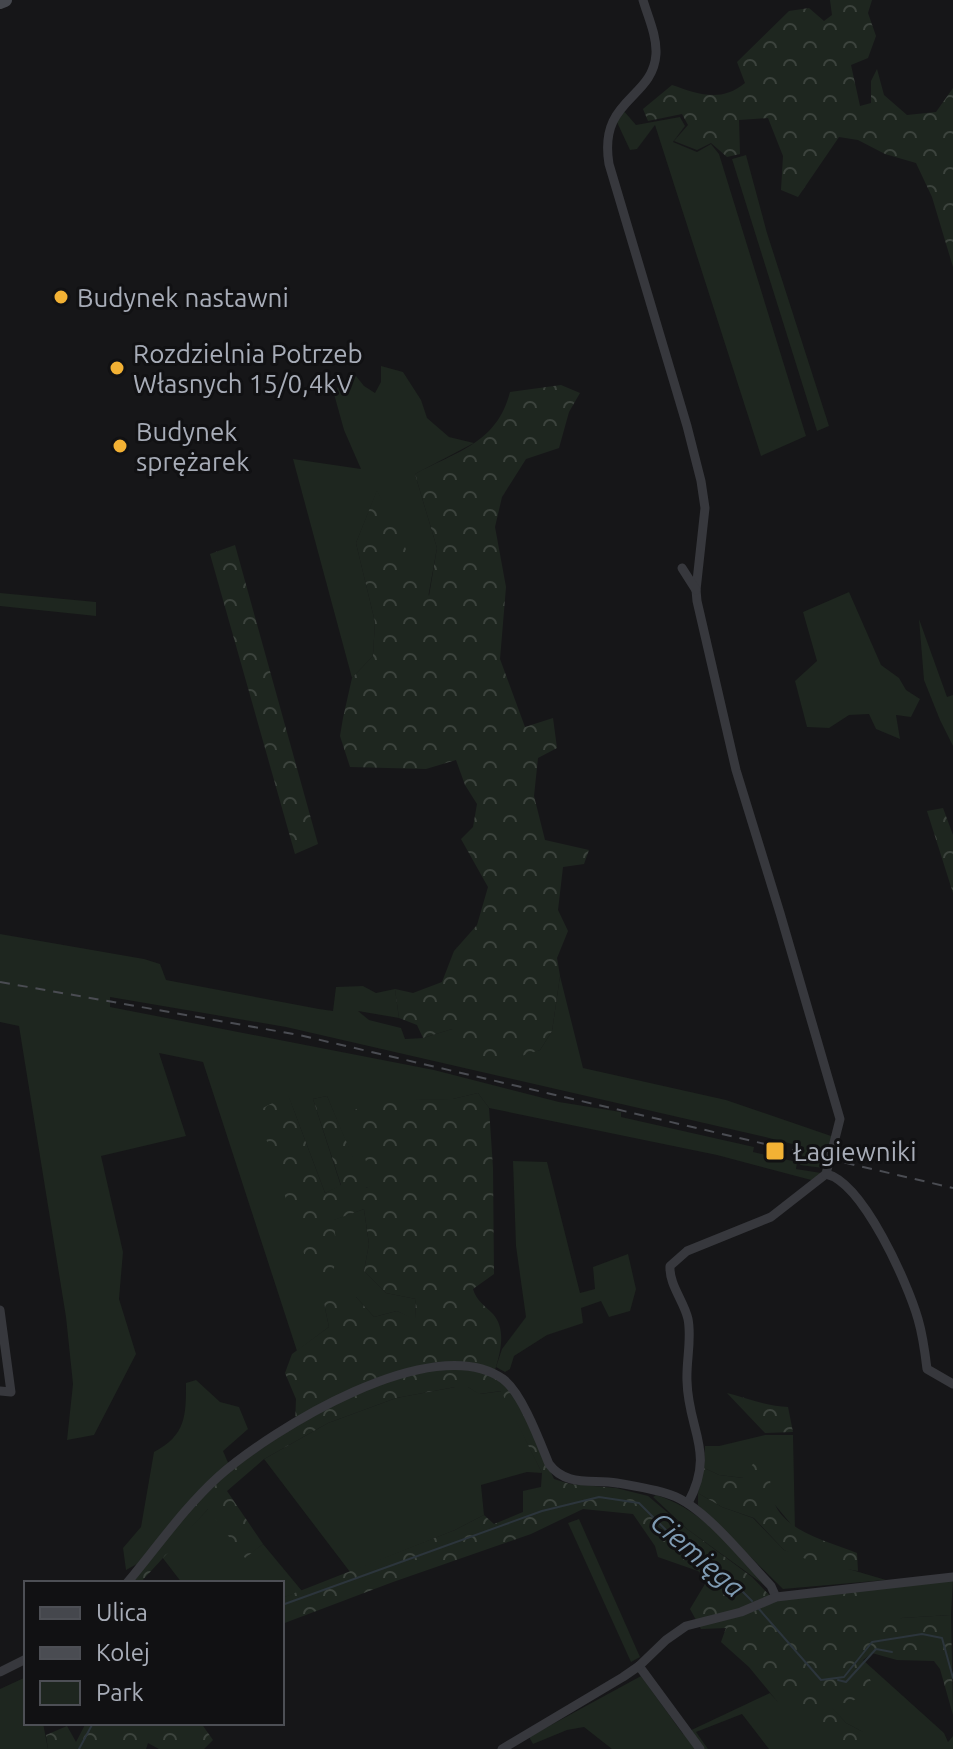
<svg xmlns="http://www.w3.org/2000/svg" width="953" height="1749" font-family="Ubuntu,sans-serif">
	<defs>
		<pattern id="forest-crowns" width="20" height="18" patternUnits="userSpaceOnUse" patternTransform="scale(2)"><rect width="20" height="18" fill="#1e261f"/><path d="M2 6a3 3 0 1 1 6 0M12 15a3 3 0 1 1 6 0" fill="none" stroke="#3c433d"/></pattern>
	</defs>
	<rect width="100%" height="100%" fill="#161618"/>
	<!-- green -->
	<g fill="#1e261f" fill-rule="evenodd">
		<polygon points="623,110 636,125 680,117 685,126 673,142 697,152 711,144 719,154 806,436 761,456 655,125 637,149 630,150 615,118"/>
		<polygon points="746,155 767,233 829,426 817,431 732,159"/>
		<polygon points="381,366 403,372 421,400 427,418 449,437 474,443 415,474 437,548 428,598 377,491 356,543 375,622 373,656 352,678 293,459 361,469 344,430 334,394 339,385 356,376 364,386 375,393 381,382"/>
		<polygon points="849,592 881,665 899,678 906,690 920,699 911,717 896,715 900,739 876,729 869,714 849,715 829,728 807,727 795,681 817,661 803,612"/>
		<polygon points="0,593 96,602 96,616 0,606"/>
		<polygon points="919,619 947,697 953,695 953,746 940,720 924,680"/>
		<path d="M0,934L144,959L160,964L166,980L319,1009L333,1011L336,987L363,986L376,993L395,989L399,1018L358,1011L369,1020L401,1028L405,1039L423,1038L452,1029L516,1057L540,1050L552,1031L560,976L583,1068L726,1100L834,1137L826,1174L815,1181L717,1155L489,1108L478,1093L453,1099L415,1100L354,1110L373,1186L365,1188L327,1096L313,1099L341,1186L325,1193L288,1095L333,1220L364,1209L369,1244L364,1271L386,1293L416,1299L415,1320L397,1311L374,1317L356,1297L324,1303L329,1327L297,1351L203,1062L159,1053L186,1136L101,1156L123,1252L119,1299L136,1354L94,1435L67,1440L73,1384L66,1317L19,1026L0,1022ZM110,997L286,1027L765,1137L804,1147L800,1165L823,1168L821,1173L796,1169L797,1162L753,1152L754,1147L621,1117V1112L559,1102L434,1070L110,1007Z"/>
		<polygon points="513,1161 547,1162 580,1293 595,1289 593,1267 628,1254 636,1289 630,1311 609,1317 601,1301 581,1308 583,1323 547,1335 514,1356 510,1369 505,1372 496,1367 502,1349 526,1317 516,1246"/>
		<path d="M196,1380L220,1402L239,1407L248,1429L223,1451L229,1465L137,1564L126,1570L123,1548L141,1527L154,1452C186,1435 186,1416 186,1383Z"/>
		<polygon points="455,1387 468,1387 480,1394 502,1391 542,1473 527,1472 481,1485 484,1515 455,1530 350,1572 264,1459 328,1423 396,1398"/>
		<polygon points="765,1435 793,1435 795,1529 770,1499 768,1481 719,1475 704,1468 705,1446 719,1446"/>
		<polygon points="698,1493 722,1507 753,1518 784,1550 886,1580 783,1589 698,1505"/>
		<path d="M656,1495C703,1509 737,1553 770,1589L687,1529L653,1497Z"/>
		<polygon points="209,1508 245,1557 263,1544 302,1591 282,1598 282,1583 182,1583 162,1557"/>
		<polygon points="579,1519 640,1657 631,1662 568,1523"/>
		<polygon points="953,1579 951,1615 902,1618 858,1650 861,1591"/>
		<polygon points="863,1660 944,1733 948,1742 953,1736 953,1749 769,1749 742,1714 696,1732 708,1749 612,1749 584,1727 567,1730 533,1744 529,1737 641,1676 683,1734 770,1693 777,1701 863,1732 846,1723 827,1703"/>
		<polygon points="26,1677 26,1723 43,1723 48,1749 0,1749 0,1689"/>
	</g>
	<!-- forest -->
	<g fill="url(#forest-crowns)">
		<path d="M830,0H872L868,13L876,36L868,58L851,65L860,106L871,103V81L877,69L884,95L907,115L936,112L953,88V267L932,197L916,163L885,154L858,140L839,137L798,197L781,190L783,156L768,118L739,120L740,154L727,157L711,143L697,150L674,141L688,125L682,114L648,121L643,109L672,85C698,94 721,103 745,83L737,62L789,11L809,8L824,21L832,15Z"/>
		<path d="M561,385L580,393L569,412L559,448L526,459L502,497L495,527L506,587L500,659L525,727L553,718L557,748L538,758L534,796L545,840L589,850L584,864L563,867L558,910L568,931L557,958L560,976L552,1031L540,1050L490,1066L464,1055L452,1029L423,1038L417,1025L399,1018L395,989L413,993L442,982L454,951L477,925L488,887L461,839L473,827L477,804L465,785L456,760L426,769L350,767L340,736L343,718L352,678L373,656L375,622L356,543L377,490L429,596L437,548L415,474C458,451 497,443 510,392Z"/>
		<polygon points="235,545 318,844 295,854 210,554"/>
		<polygon points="943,808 953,835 953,893 927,811"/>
		<path d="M478,1093L489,1108L493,1168L494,1274L473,1289C476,1300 485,1306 493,1314C508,1331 499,1358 493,1376C522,1393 540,1449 554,1479L570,1484L616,1488L648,1496L687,1529L752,1577L775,1601L861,1591L864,1632L902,1618L951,1615L953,1715L940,1669L934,1661L897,1660L872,1653L863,1660L874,1690L848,1703H828L846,1723L863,1732L850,1749L817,1731L777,1701L749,1667L721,1642L726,1628L701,1629L690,1609L708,1579L698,1571L658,1557L655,1546L633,1514L583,1509L531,1534L393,1582L282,1624V1598L455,1530L484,1515L494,1524L523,1512V1491L541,1487L542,1473L501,1391L479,1394L468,1387H455L396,1398L328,1423L264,1459L227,1491L263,1544L245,1558L208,1509L140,1583H131L193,1507L231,1470L295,1426L296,1399L285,1373L292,1354L329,1327L324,1303L335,1295L356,1297L374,1317L397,1311L415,1319L416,1299L386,1293L364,1271L369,1244L364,1209L334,1220L337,1258L329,1284L313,1281L257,1111L288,1095L325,1193L341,1185L313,1099L327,1096L366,1188L372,1185L353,1111L372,1100L453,1099Z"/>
		<path d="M727,1393C747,1398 768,1407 788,1407L793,1432L765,1433Z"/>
		<path d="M757,1458L773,1460C758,1525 808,1534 857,1553L858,1571L818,1564L784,1550L754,1518L722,1507L698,1493L704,1468L719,1475L743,1478Z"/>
		<polygon points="86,1723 201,1723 213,1740 204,1749 159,1749 148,1743 146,1749 48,1749 46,1735 67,1726 76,1742"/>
	</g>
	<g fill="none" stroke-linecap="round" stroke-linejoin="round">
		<!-- stream -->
		<g stroke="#2c353c" stroke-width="2">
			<polyline points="282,1605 542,1511 599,1497 639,1503 698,1562 739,1588 752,1601"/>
			<polyline points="759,1609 821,1680 844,1677 872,1642 922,1634 942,1638 953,1678"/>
			<polyline points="838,1680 846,1682 876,1649 892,1652"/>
			<polyline points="79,1749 93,1723"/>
		</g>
		<!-- street -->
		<g stroke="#37383d" stroke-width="9">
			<path d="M643,0C648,17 657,36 656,54C653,100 598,98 609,164L687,426L701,481L705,508L696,590L697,601L736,770L780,913L840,1119L826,1174L771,1217L687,1251L670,1266C669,1285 684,1301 688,1319C692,1339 686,1361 687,1381C688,1431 716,1451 688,1503"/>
			<polyline points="682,568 696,590"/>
			<path d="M826,1174C863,1182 908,1284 918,1319C923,1336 925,1352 927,1369L953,1384"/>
			<polyline points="0,1310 11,1392 0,1391"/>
			<path d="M127,1583C157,1547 184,1508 218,1477C271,1430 433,1329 503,1379C522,1393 540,1442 549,1464C566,1487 592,1479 617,1483C635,1486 654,1489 671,1495C704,1506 746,1560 771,1586L776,1597"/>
			<polyline points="639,1666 700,1749"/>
			<polyline points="0,1672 26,1659"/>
			<polyline points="502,1749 623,1677 639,1666 666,1640 686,1626 741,1612 776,1597 953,1577"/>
		</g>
		<!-- secondary -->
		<polyline stroke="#45474d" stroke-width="14" points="0,2 5,0"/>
		<!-- rail -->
		<polyline stroke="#4a4c52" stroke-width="2" stroke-dasharray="10 8" stroke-linecap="butt" points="0,982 299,1035 953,1188"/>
	</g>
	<!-- markers -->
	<g fill="#f2b134" stroke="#111113" stroke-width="3">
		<circle cx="61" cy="297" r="8"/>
		<circle cx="117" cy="368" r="8"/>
		<circle cx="120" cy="446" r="8"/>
		<rect x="765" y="1141" width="20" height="20" rx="4"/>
	</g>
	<g text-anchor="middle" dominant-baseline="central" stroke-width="6" stroke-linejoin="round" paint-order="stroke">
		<!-- poi labels -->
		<g font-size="26" fill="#a8adb8" stroke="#111113" text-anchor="start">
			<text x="77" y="297">Budynek nastawni</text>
			<text x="133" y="353">Rozdzielnia Potrzeb<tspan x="133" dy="30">Własnych 15/0,4kV</tspan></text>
			<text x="136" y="431">Budynek<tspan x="136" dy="30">sprężarek</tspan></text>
			<text x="793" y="1151">Łagiewniki</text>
		</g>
		<!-- water labels -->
		<g font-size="28" font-style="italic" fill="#7f9bb3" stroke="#111113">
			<text transform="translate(698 1554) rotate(41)">Ciemięga</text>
		</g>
	</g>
	<!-- legend -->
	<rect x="24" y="1581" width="260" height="144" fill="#111113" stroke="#4d4f55" stroke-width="2"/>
	<rect x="40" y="1607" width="40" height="12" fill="#45474d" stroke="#4d4f55" stroke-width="2"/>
	<text x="96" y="1621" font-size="24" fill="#a8adb8">Ulica</text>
	<rect x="40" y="1647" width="40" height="12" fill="#4a4c52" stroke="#4d4f55" stroke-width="2"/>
	<text x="96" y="1661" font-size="24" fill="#a8adb8">Kolej</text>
	<rect x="40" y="1681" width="40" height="24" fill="#1e261f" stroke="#4d4f55" stroke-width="2"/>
	<text x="96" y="1701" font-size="24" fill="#a8adb8">Park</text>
</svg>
